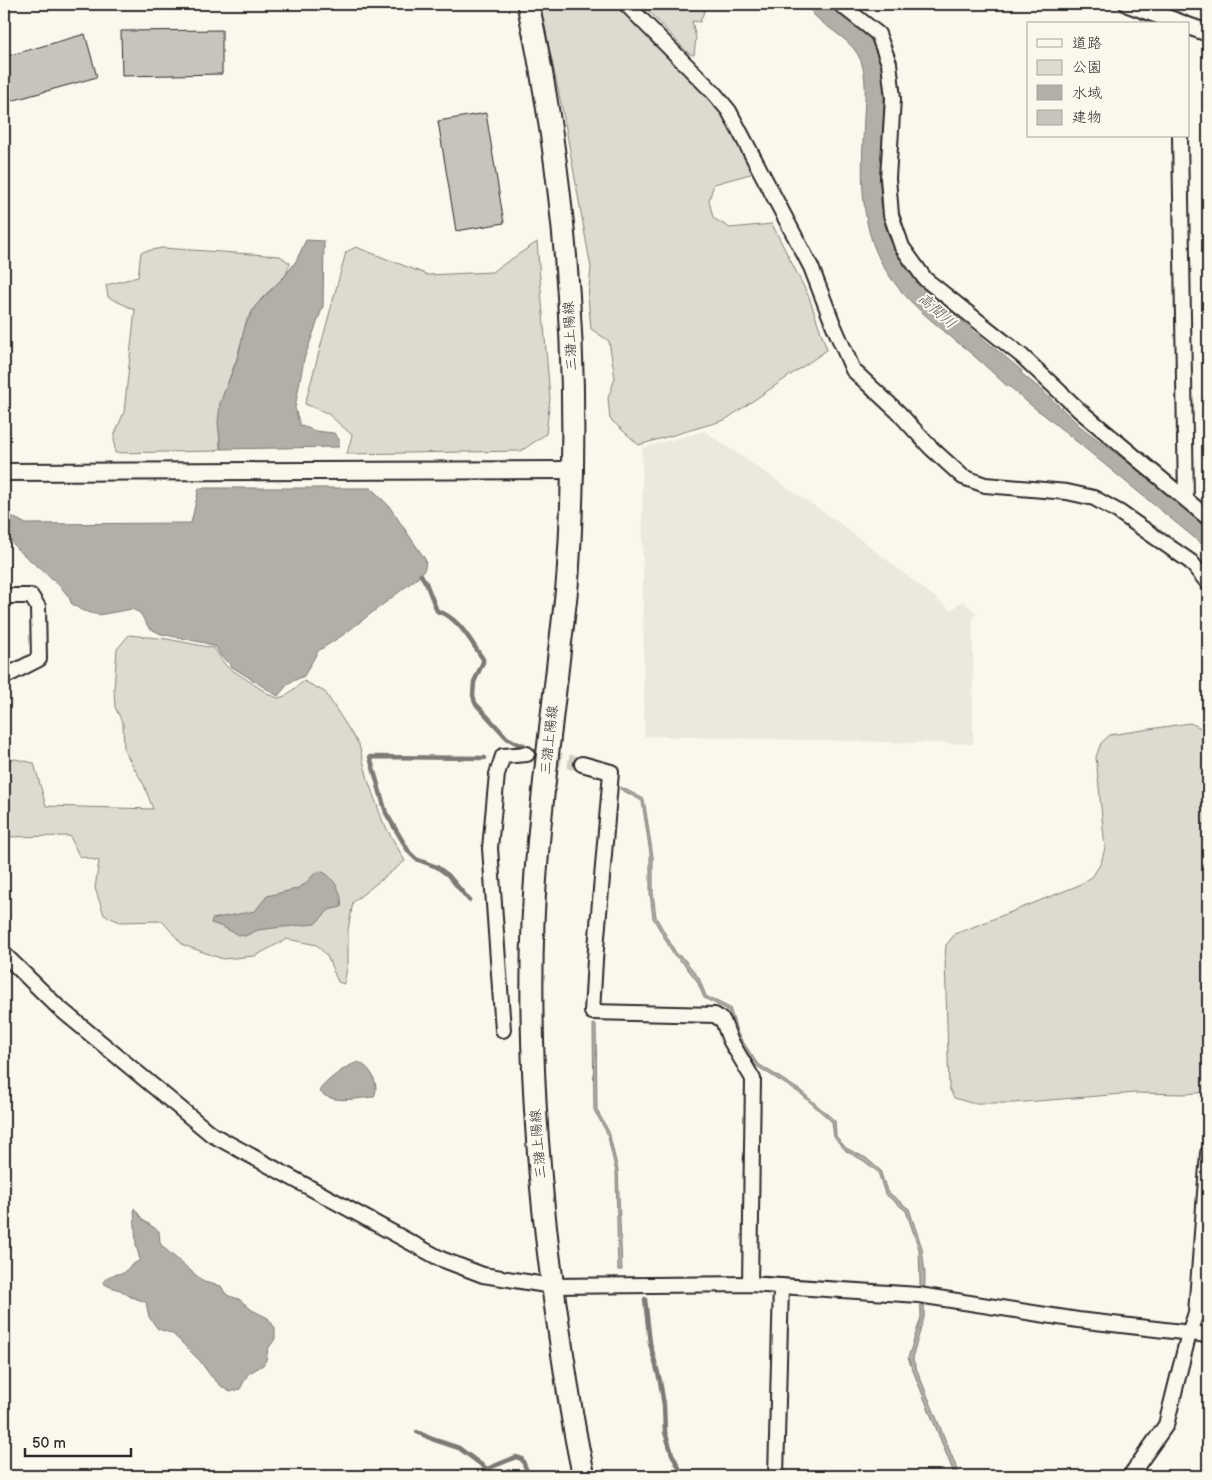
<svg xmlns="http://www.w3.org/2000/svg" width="1212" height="1480" font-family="'Balsamiq Sans','Klee One',sans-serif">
	<rect width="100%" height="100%" fill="#fbf7ec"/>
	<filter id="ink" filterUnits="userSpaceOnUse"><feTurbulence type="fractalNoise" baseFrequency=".02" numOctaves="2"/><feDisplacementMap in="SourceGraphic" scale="10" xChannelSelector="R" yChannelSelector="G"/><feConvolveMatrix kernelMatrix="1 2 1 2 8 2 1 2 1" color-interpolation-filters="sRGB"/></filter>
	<g filter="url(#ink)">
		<!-- built -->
		<polygon fill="#ebe8de" points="704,431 838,522 951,610 962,601 977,613 973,616 973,744 644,736 642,448"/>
		<!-- green -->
		<g fill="#dddad0" stroke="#84827e">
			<polygon points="540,4 617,4 719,107 754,173 714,184 709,200 713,218 730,228 772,224 809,297 827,350 725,420 639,445 610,419 608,398 615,378 609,341 591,329 588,297 591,268 565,123"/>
			<polygon points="642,4 701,4 705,9 700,22 692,21 696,38 694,55 688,53"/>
			<polygon points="537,242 550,398 546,434 521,451 347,454 352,435 327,413 305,404 346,252 356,247 428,275 492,272"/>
			<polygon points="162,248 280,256 290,263 286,275 262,298 247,319 237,358 222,398 219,422 220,449 218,449 216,451 115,453 114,436 124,412 135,310 108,297 106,285 138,277 141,252"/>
			<polygon points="129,635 167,639 214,648 226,666 270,695 278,698 285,696 304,681 325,692 359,745 369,783 383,822 405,861 353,902 348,930 348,963 344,984 338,982 327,956 317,945 287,939 255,956 223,959 183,945 162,921 120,922 104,915 95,888 99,861 79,856 70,836 4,837 4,761 15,759 34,763 46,806 153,809 144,785 124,750 123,724 115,707 114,689 117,649"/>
			<polygon points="1190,723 1201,728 1208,734 1208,1092 1185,1094 1135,1093 1013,1103 971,1103 954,1098 949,1088 945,959 946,945 955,934 1077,886 1092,877 1101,863 1105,848 1096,757 1101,743 1110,735"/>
		</g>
		<!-- water -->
		<g fill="#b1afa7" stroke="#7b7a75">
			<path d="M806,4H826L828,6L833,4C842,11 859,22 865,30C907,92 861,175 891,242C905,274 933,295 958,317C979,336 1001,353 1022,371L1021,373L1044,392L1081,427L1173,497L1208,527V549L1043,414C1029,405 1021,396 1009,386L1008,387C991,371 975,356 957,342C930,319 903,299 885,269C857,223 862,169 864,117C865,98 867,79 861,61C853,40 830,31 815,16C812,13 809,8 806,4Z"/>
			<polygon points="306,240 324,241 323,306 304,359 295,408 300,425 315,431 334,433 339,439 339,447 221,449 218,423 220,403 238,357 245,326 256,305 285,276 296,261"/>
			<path d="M199,488H371L389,506L425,559C427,566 424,571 420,576L343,635L318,651L304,676L289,683L278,696L232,667L221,656L216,647L205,643L161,634L149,628L140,613L132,609L98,615L81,610L71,603L69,597L60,586L16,548L4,529V514L11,516L26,524L191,523Z"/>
			<polygon points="621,787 644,799 653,857 653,893 656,917 676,953 685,960 699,978 706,996 730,1008 738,1034 757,1063 801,1091 835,1121 836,1136 846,1148 866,1158 880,1170 887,1191 909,1209 922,1248 925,1274 924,1318 914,1351 913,1360 960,1476 955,1476 908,1358 921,1317 919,1249 906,1211 885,1194 878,1172 864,1161 846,1151 834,1137 832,1122 801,1094 755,1065 735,1036 730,1024 728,1010 704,998 697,981 684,964 674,955 653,918 650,893 650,853 642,801 620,789"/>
			<path d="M320,871C332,874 344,894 341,907L329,910L315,924L274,928L258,930L245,936L238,935L223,927L211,923L212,919L255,911L267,896L296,889L305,884L315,873Z"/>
			<polygon points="593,1024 596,1024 597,1110 609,1132 618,1170 622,1270 618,1270 616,1172 607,1133 594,1110"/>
			<path d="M358,1062C371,1067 380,1084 374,1097C356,1098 332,1105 319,1091C325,1081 346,1066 358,1062Z"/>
			<path d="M134,1208L143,1220L159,1231L160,1243L164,1248L204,1282L221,1286L225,1293L229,1296L239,1299L252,1310L268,1318L275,1328V1339L268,1349L266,1360L263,1365L248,1374L240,1389L230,1392L221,1386L210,1375L200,1361L175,1336L171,1333L158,1329L149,1317L146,1302L131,1297L120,1290L110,1287L103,1283C106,1275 116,1274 124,1273L130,1266L140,1260L136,1245Z"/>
		</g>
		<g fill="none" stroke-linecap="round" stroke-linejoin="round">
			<!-- stream -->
			<g stroke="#7b7a75" stroke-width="4.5">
				<path d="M421,575L426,583L437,611C459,617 471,642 483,659V662L474,682L473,695L475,703L507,738L518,744L524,745"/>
				<polyline points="469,900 448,875 437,867 416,859 409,852 386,813 370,757 485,758"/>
				<polyline points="645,1299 650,1343 660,1381 664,1405 665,1432 672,1454 683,1476"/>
				<polyline points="417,1432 432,1439 459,1448 487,1469 516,1457 522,1459 529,1476"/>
			</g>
		</g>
		<!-- building -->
		<g fill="#c7c4bc" stroke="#2b2b2b">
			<polygon points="222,30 222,74 122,76 121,31"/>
			<polygon points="85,34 97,77 11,101 4,75 4,57"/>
			<polygon points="486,113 504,223 456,231 438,121"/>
		</g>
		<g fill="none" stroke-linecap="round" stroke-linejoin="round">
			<!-- minor-tunnel -->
			<polyline stroke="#d1cec5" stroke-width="14" stroke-dasharray="14 7" stroke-linecap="butt" points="527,754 582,764"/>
			<!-- minor casing -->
			<g stroke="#2b2b2b" stroke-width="18">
				<g id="minor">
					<polyline points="626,4 714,93 729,111 811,267 833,324 853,370 898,412 930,447 963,477 985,485 1067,492 1094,498 1119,512 1191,562 1208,583"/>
					<polyline points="840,4 878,34 889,63 893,98 888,178 891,215 902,247 925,279 1022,356 1079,410 1208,518"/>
					<polyline points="1180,136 1186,499"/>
					<polyline points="4,596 31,596 38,607 39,659 4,677"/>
					<polyline points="582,764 611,772 595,960 592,1012 715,1015 723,1021 730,1040 753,1079 750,1284"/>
					<polyline points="4,954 58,1007 211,1134 441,1259 483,1275 552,1286 750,1284 919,1295 1078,1320 1208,1335"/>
					<polyline points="503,1030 490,848 497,774 503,756 527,754"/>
					<polyline points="776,1476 781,1286"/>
					<polyline points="1130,1476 1166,1425 1189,1333 1196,1313 1208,1153"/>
				</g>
			</g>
			<!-- tertiary casing -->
			<g stroke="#2b2b2b" stroke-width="20">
				<g id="tertiary">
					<polyline points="1128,4 1183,24"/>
					<polyline points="1188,26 1208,33"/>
					<polyline points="4,472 572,470"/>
				</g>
			</g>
			<!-- primary casing -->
			<g stroke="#2b2b2b" stroke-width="25">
				<path id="primary" d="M528,4C568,191 581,382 568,574C566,601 562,628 559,655C549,744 537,832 533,922C528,1061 539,1200 560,1337C567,1384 573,1430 584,1476"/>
			</g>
			<!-- minor -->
			<use href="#minor" stroke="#fbf7ec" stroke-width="14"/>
			<!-- tertiary -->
			<use href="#tertiary" stroke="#fbf7ec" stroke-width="16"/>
			<!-- primary -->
			<use href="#primary" stroke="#fbf7ec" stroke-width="21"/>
		</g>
	</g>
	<g text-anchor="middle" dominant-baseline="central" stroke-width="4" stroke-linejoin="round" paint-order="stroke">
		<!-- street labels -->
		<g font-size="14" fill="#2b2b2b" stroke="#fbf7ec">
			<text transform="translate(570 336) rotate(-93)">三潴上陽線</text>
			<text transform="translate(549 740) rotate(-84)">三潴上陽線</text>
			<text transform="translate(538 1144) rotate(-95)">三潴上陽線</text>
		</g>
		<!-- water labels -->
		<g font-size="15" font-style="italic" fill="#5a5956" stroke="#fbf7ec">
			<text transform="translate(937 311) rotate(42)">高間川</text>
		</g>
	</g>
	<!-- margin -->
	<rect width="1212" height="1480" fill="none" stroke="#fbf7ec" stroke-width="20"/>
	<rect x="10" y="10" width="1192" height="1460" fill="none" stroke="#2b2b2b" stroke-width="2" filter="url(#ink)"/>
	<!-- legend -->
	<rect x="1027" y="22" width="162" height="115" fill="#fbf7ec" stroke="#a8a59f"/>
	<rect x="1037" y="39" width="25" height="8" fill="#fbf7ec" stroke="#a8a59f"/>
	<text x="1072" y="48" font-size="15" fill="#2b2b2b">道路</text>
	<rect x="1037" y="60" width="25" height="15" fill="#dddad0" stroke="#a8a59f"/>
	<text x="1072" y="72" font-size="15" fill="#2b2b2b">公園</text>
	<rect x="1037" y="85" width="25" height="15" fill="#b1afa7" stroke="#a8a59f"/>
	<text x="1072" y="98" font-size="15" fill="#2b2b2b">水域</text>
	<rect x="1037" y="110" width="25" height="15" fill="#c7c4bc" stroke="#a8a59f"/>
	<text x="1072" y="122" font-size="15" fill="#2b2b2b">建物</text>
	<!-- scale -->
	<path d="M25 1448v8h106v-8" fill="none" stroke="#2b2b2b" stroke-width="2.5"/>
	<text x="32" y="1448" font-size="15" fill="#2b2b2b" stroke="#fbf7ec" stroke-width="4" paint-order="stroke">50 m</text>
</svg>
